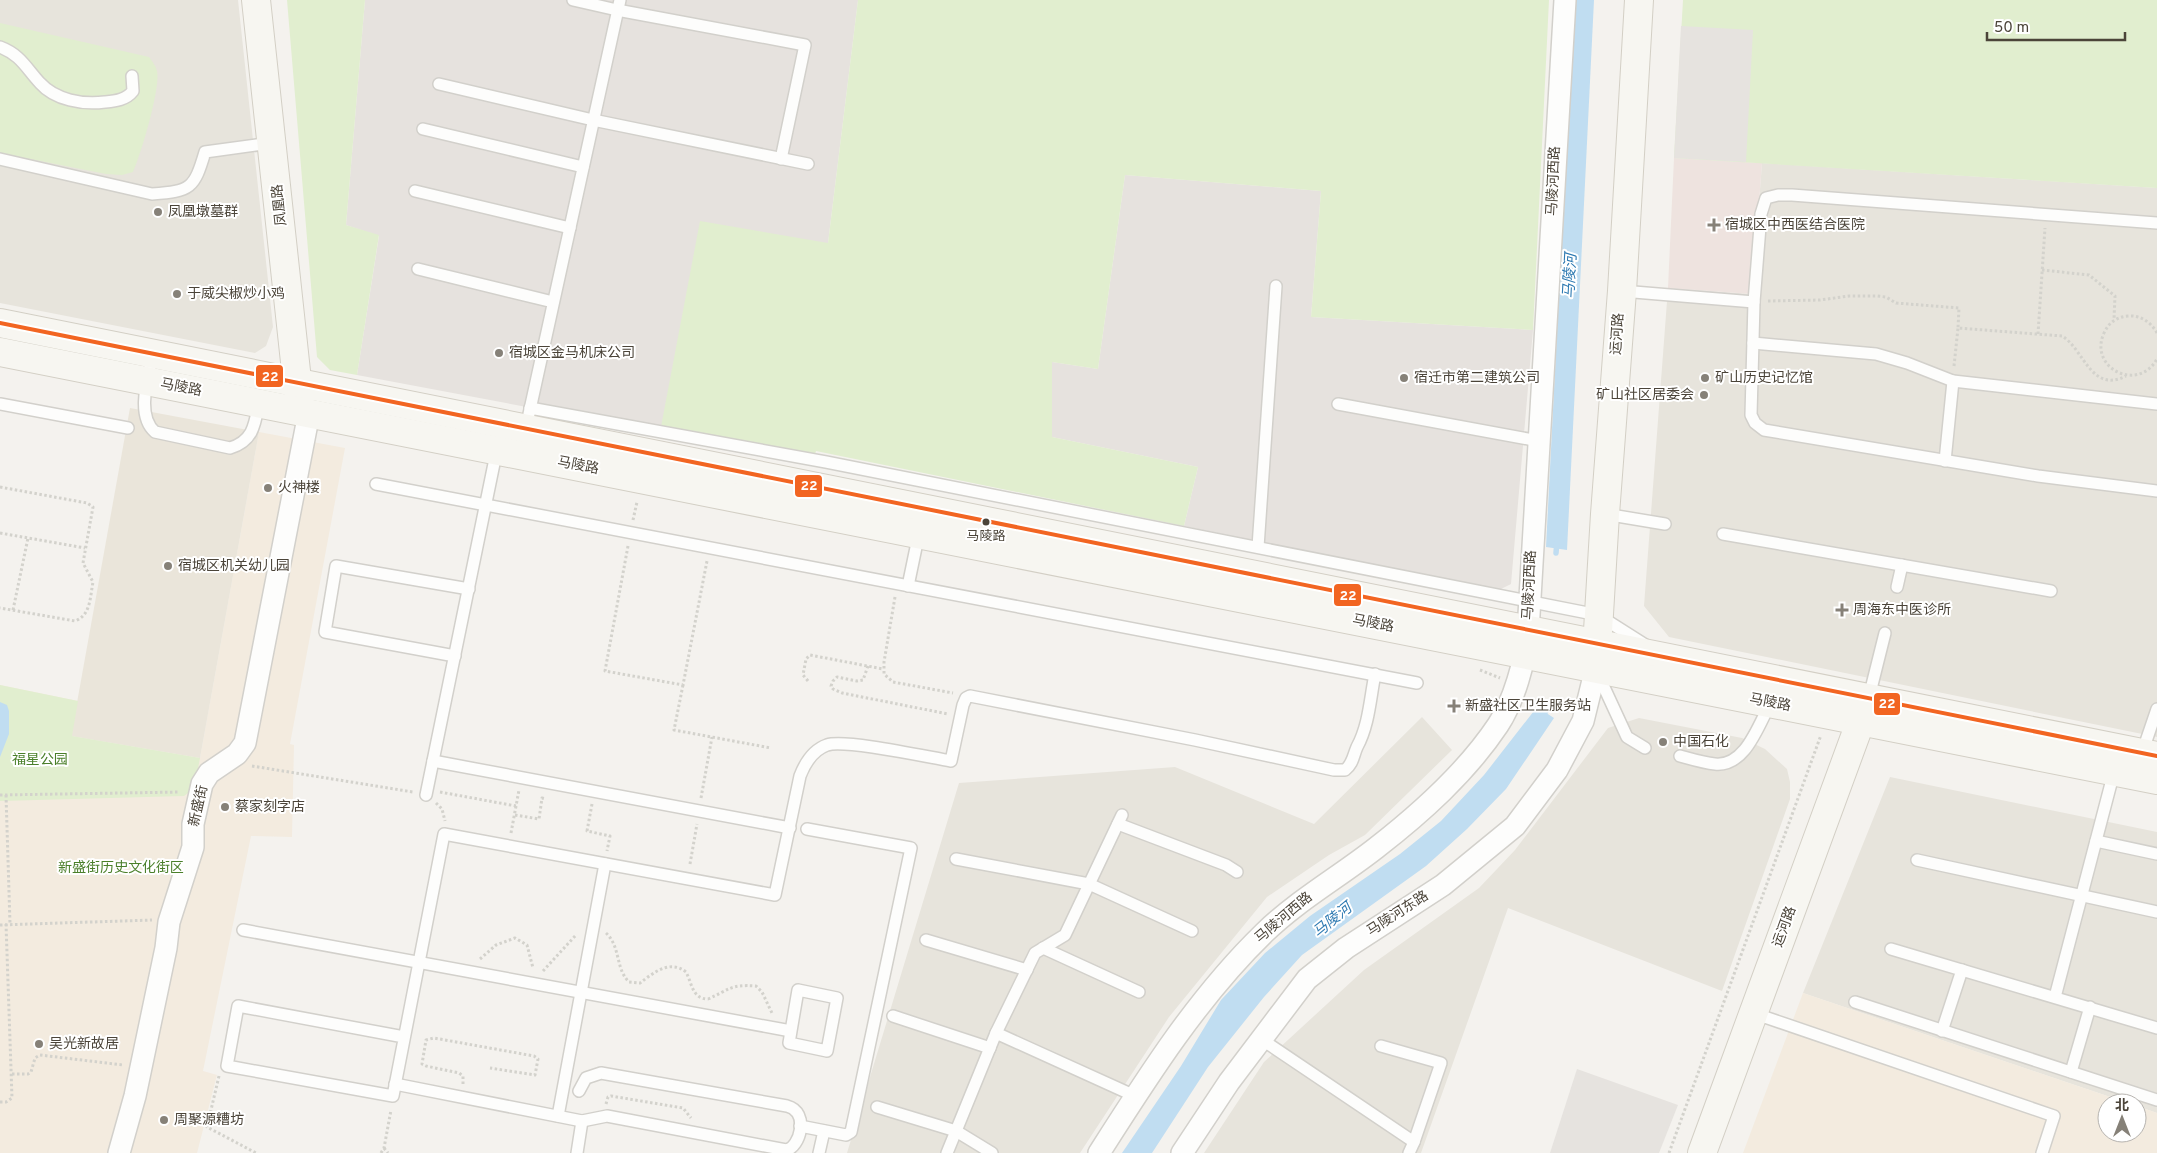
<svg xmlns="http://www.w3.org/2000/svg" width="2157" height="1153" font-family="Overpass,'Noto Sans SC',sans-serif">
	<rect width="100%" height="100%" fill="#f4f2ee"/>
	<!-- residential -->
	<g fill="#e7e4dc">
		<polygon points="0,0 238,0 273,327 266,346 255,353 0,303"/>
		<polygon points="1762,163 2157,188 2157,737 1669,637 1644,606 1668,288 1752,294"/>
		<polygon points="1422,717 1452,750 1365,835 1329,855 1267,897 1169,1017 1080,1153 847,1153 959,783 1175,767 1314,824"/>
		<polygon points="1639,718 1742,738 1765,749 1787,769 1790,782 1790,799 1722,991 1508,908 1421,1153 1204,1153 1264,1062 1364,970 1479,888 1515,850 1608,728"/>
		<polygon points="1890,777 2157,832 2157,1113 2137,1106 2137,1103 2128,1103 1803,993"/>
	</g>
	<!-- commercial -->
	<g fill="#f3ebdf">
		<polygon points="259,432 345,448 290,744 294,745 292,837 251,836 203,1071 217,1075 197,1153 0,1153 0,685 78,701 71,736 200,758"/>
		<polygon points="1803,993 2128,1103 2107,1103 2107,1133 2137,1133 2137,1106 2157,1113 2157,1153 1743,1153"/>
	</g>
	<!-- industrial -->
	<g fill="#e6e2de">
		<polygon points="365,0 858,0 828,243 660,432 357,375 379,236 346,225"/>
		<polygon points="1125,175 1321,191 1311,317 1533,330 1511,584 1497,591 1184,526 1198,467 1052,437 1052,362 1098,369"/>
	</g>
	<!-- education -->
	<polygon fill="#eae5da" points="130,408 259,432 200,758 71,736"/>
	<!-- medical -->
	<polygon fill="#eee3df" points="1674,158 1762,163 1752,294 1668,288"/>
	<!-- green -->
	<g fill="#e1eecf">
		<polygon points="287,0 365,0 346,225 379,235 357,375 330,370 317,357"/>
		<polygon points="858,0 1549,0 1533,330 1311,317 1321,191 1125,175 1098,369 1052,362 1052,437 1198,467 1184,526 816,451 813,461 660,432 700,221 828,243"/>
		<polygon points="1683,0 2157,0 2157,188 1674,158"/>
		<path d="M0,23L149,57C152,61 156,66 157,71C161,87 141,155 133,172L122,175L106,174L0,153Z"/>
		<path d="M0,685L78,701L72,736L200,758C197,772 196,789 184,796L0,801Z"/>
	</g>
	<!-- parking -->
	<g fill="#e6e3df">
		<polygon points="1681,26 1753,30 1746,162 1674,158"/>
		<polygon points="1577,1069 1678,1105 1659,1153 1550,1153"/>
	</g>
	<!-- water -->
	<g fill="#c0ddf1">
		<polygon points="1574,0 1594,0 1567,550 1546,547"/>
		<polygon points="0,702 7,705 9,711 9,734 0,757"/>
		<polygon points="1537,707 1554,718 1506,789 1467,829 1426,866 1302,955 1264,997 1208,1067 1152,1153 1122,1153 1181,1066 1221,1000 1265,953 1310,916 1400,854 1441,821 1484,775"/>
	</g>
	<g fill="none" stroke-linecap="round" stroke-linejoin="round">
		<!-- stream -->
		<g stroke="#c0ddf1" stroke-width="5.5">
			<polyline points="1556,553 1557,541"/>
			<polyline points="1541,719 1549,706"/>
		</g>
		<!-- lane casing -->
		<g stroke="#d2d0cb" stroke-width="14">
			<g id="lane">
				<polyline points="573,0 617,10 805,45 781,159"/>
				<path d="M0,47C21,55 26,68 40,83C55,100 83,105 105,102C115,101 126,100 133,91L132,76"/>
				<polyline points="439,84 593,120 808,164"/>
				<polyline points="423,129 583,167"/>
				<path d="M0,159L152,194C191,191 194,189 205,152L271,143"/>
				<polyline points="415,191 570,228"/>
				<polyline points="2157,223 1792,195 1778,195 1766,198 1761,214 1754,302 1751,415 1755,423 1764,430 2038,476 2157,491"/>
				<polyline points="418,269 553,302"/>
				<polyline points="1622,291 1754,302"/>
				<polyline points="1753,343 1876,354 1907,363 1953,381 1945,461"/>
				<path d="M153,353C149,375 135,415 155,432L230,448C254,441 255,423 259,402"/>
				<polyline points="1953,381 2157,404"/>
				<polyline points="0,404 128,428"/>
				<polyline points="1338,404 1539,441"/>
				<polyline points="530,408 826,462 1598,615 1650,648"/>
				<polyline points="529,414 620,0"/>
				<polyline points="376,484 1417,683"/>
				<polyline points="1605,514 1665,524"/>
				<polyline points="1723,534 2051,591"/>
				<polyline points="1258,547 1276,286"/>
				<polyline points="908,586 919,533"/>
				<polyline points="1897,587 1902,565"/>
				<polyline points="455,656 325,632 336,566 469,589"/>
				<polyline points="1597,672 1627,737 1645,748"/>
				<polyline points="1868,701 1885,633"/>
				<polyline points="2142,753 2157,709"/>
				<path d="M1680,756C1691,759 1703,763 1715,764C1745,767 1758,726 1770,704"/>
				<polyline points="433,761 790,828"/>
				<polyline points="426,795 497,449"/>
				<polyline points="1118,824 1226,865 1237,872"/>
				<polyline points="2096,841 2157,854"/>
				<polyline points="956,859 1089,884 1192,931"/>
				<polyline points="1917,860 2157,912"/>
				<polyline points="243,930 791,1031 798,990 837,998 827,1051 789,1043 791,1031"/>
				<polyline points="926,940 1027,970"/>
				<polyline points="1043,948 1139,992"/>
				<polyline points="1891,949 2157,1028"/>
				<polyline points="2055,997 2114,772"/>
				<polyline points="1855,1002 2157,1100"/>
				<polyline points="1753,1013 2054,1116 2042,1153"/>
				<polyline points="893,1016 990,1048"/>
				<polyline points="1942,1031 1962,970"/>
				<polyline points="996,1033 1135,1096"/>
				<path d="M404,1037L238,1006L227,1066L393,1096L444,834L775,895L800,776C805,763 813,750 827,745C846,739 927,757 951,761L963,705L966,698L970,696L1195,740L1334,770H1345C1353,764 1353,756 1357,747C1369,725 1370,699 1375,674"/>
				<polyline points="1261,1039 1414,1142 1409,1153"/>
				<polyline points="1381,1046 1441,1063 1414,1142"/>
				<polyline points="2071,1072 2090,1007"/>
				<polyline points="395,1084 582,1121 577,1153"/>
				<path d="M579,1091L586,1078L601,1073L787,1106C810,1112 800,1148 786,1150L607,1116L582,1121"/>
				<polyline points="877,1107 956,1131 992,1153"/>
				<polyline points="558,1116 605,864"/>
				<polyline points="800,1126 846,1135 851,1132 911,848 807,829"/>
				<polyline points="819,1153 824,1131"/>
				<polyline points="947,1153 996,1033 1035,953 1065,935 1122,815"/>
			</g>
		</g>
		<!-- street casing -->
		<g stroke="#d2d0cb" stroke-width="24">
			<g id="street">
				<polyline points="119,1153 135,1096 166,948 169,922 193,847 193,824 202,784 209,773 237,754 245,743 309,413"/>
				<path d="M1099,1153C1148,1076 1198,997 1264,933C1298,900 1339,877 1376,848C1421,813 1466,773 1498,725C1514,701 1525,661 1528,632L1565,0"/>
				<polyline points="1182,1153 1229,1082 1307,979 1346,948 1443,885 1515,826 1557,770 1583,721 1596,668"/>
			</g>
		</g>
		<!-- secondary casing -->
		<g stroke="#d3cfc5" stroke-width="30">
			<g id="secondary">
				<polyline points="256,0 299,399"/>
				<path d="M0,323C720,464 1437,618 2157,756"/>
				<polyline points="0,352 2157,780"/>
				<polyline points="1596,664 1605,514 1622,291 1639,0"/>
				<polyline points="1702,1153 1867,704"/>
			</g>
		</g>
		<!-- path -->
		<g stroke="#d3d2cc" stroke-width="3" stroke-dasharray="2.5 2.5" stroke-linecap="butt">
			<polyline points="2042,270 2089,275 2115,296 2114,319"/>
			<polyline points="1768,301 1820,300 1849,296 1877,296 1886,297 1896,303 1959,308 1958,328"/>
			<path d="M2157,333C2151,322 2140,315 2128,316C2117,317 2109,322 2104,333C2088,368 2138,393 2157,359"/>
			<polyline points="2038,334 2045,228"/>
			<path d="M1954,366L1958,328L2062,336C2084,349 2091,394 2126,376"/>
			<path d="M0,487L87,503L93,507L83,563L93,582C90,597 91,615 75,621L0,608"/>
			<polyline points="633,520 637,502"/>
			<polyline points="0,533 85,548"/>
			<polyline points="628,546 605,671 683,685 707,561"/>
			<polyline points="895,597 884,662 884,674 893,682 953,693"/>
			<polyline points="13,610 28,538"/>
			<polyline points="868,666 863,680 857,681 837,677 833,681 831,686 833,689 842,693 948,714"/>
			<polyline points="1480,670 1500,678"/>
			<polyline points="808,681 803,675 806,659 810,655 883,669"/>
			<polyline points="683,685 674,730 771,748"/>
			<polyline points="252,766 413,792"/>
			<polyline points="440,792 516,806"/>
			<polyline points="0,795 180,792"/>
			<polyline points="6,795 10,924"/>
			<polyline points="701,798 712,737"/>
			<polyline points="436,803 442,809 445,821"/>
			<polyline points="592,804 587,831 610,836 607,851"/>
			<polyline points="515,815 539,819 542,798 546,799"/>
			<polyline points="511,833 519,790"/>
			<polyline points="690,864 697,824"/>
			<polyline points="0,925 152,920"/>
			<path d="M606,933C621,947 615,968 629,982L640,983C653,973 670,959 686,972C692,983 692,999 708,999C729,990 730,984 756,986L762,992L772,1013"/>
			<polyline points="480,959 496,945 515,938 527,945 533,968"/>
			<polyline points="543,971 576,935"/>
			<polyline points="12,1074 28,1074 31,1072 35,1058 40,1055 123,1065"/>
			<polyline points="219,1076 207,1127 256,1153"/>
			<polyline points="463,1084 463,1076 459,1073 426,1066 422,1064 426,1040 434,1038 534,1056 538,1059 535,1075 490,1068"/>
			<polyline points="0,1102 6,1102 12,1098 6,924"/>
			<polyline points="606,1104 608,1097 611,1096 683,1108 691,1118"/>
			<polyline points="384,1148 388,1153"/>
			<polyline points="381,1153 384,1148 391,1110"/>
			<polyline points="1669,1153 1821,735"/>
		</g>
		<!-- lane -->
		<use href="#lane" stroke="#fdfdfc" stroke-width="11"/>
		<!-- street -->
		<use href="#street" stroke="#fdfdfc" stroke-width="21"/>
		<!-- secondary -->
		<use href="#secondary" stroke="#f7f6f1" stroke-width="28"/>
		<!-- bus-1 casing -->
		<g stroke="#fff" stroke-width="8">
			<path id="bus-1" d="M0,323C720,464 1437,618 2157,756"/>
		</g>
		<!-- bus-1 -->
		<use href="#bus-1" stroke="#f26522" stroke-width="4"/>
	</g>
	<!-- markers -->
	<g fill="#868178" stroke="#fff" stroke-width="2">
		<circle cx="158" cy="212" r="5"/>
		<path d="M1711.5 217.5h5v5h5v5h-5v5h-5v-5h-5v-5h5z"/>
		<circle cx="177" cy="294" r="5"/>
		<circle cx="499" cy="353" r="5"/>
		<circle cx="1404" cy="378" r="5"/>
		<circle cx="1705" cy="378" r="5"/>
		<circle cx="1704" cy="395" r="5"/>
		<circle cx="268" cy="488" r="5"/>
		<circle cx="168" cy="566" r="5"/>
		<path d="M1839.5 602.5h5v5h5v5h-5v5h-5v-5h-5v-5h5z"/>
		<path d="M1451.5 698.5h5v5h5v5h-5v5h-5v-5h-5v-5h5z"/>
		<circle cx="1663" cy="742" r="5"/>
		<circle cx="225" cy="807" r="5"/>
		<circle cx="39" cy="1044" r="5"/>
		<circle cx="164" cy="1120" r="5"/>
	</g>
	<circle fill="#4b4439" stroke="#fff" stroke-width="2" cx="986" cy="522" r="4.5"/>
	<g text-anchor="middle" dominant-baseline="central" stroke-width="4" stroke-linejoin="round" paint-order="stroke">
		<!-- bus labels -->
		<g font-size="13" fill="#4b4439" stroke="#fff">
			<text x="986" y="537">马陵路</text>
		</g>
		<!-- street labels -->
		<g font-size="14" fill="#4b4439" stroke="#fff">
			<text transform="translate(1554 181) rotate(-87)">马陵河西路</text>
			<text transform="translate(280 205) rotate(-96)">凤凰路</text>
			<text transform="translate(1618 334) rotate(-86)">运河路</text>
			<text transform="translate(181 388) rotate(11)">马陵路</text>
			<text transform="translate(578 466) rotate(11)">马陵路</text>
			<text transform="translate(1530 585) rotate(-87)">马陵河西路</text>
			<text transform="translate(1373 624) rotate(11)">马陵路</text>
			<text transform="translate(1770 703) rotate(11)">马陵路</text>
			<text transform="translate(199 806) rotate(-77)">新盛街</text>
			<text transform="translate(1398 914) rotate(-33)">马陵河东路</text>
			<text transform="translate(1284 918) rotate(-40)">马陵河西路</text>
			<text transform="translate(1785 927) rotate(-70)">运河路</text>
		</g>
		<!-- poi labels -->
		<g font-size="14" fill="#4b4439" stroke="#fff" text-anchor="start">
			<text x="168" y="212">凤凰墩墓群</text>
			<text x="1725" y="225">宿城区中西医结合医院</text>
			<text x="187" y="294">于威尖椒炒小鸡</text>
			<text x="509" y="353">宿城区金马机床公司</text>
			<text x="1414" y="378">宿迁市第二建筑公司</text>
			<text x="1715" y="378">矿山历史记忆馆</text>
			<text x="1694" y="395" text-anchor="end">矿山社区居委会</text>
			<text x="278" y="488">火神楼</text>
			<text x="178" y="566">宿城区机关幼儿园</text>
			<text x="1853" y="610">周海东中医诊所</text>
			<text x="1465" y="706">新盛社区卫生服务站</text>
			<text x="1673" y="742">中国石化</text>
			<text x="235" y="807">蔡家刻字店</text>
			<text x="49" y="1044">吴光新故居</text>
			<text x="174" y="1120">周聚源糟坊</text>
		</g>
		<!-- park labels -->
		<g font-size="14" fill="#4a7f2a" stroke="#fff">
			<text x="40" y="760">福星公园</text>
			<text x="121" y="868">新盛街历史文化街区</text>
		</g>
		<!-- water labels -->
		<g font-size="15" font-style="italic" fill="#2e7ab2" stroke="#fff">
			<text transform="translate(1571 276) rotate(-87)">马陵河</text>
			<text transform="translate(1333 921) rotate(-39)">马陵河</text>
		</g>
	</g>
	<g stroke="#fff" stroke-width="2">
		<rect x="255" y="364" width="29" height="24" rx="5" fill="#f26522"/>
		<rect x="794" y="474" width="29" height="24" rx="5" fill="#f26522"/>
		<rect x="1333" y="583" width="29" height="24" rx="5" fill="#f26522"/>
		<rect x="1873" y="692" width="28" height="24" rx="5" fill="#f26522"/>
	</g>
	<g font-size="14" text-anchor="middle" font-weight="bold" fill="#fff">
		<text x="270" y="381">22</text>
		<text x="809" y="490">22</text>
		<text x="1348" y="600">22</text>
		<text x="1887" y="708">22</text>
	</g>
	<!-- north arrow -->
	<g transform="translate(2122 1118)"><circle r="24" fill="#ffffff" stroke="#b7b4b0"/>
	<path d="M0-4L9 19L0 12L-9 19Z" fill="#868178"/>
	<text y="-8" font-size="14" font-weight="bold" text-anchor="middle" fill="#4b4439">北</text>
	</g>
	<!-- scale -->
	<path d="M1987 32v8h138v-8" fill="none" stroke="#4b4439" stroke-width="2.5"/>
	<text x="1994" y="32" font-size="15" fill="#4b4439" stroke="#ffffff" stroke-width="4" paint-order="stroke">50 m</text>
</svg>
